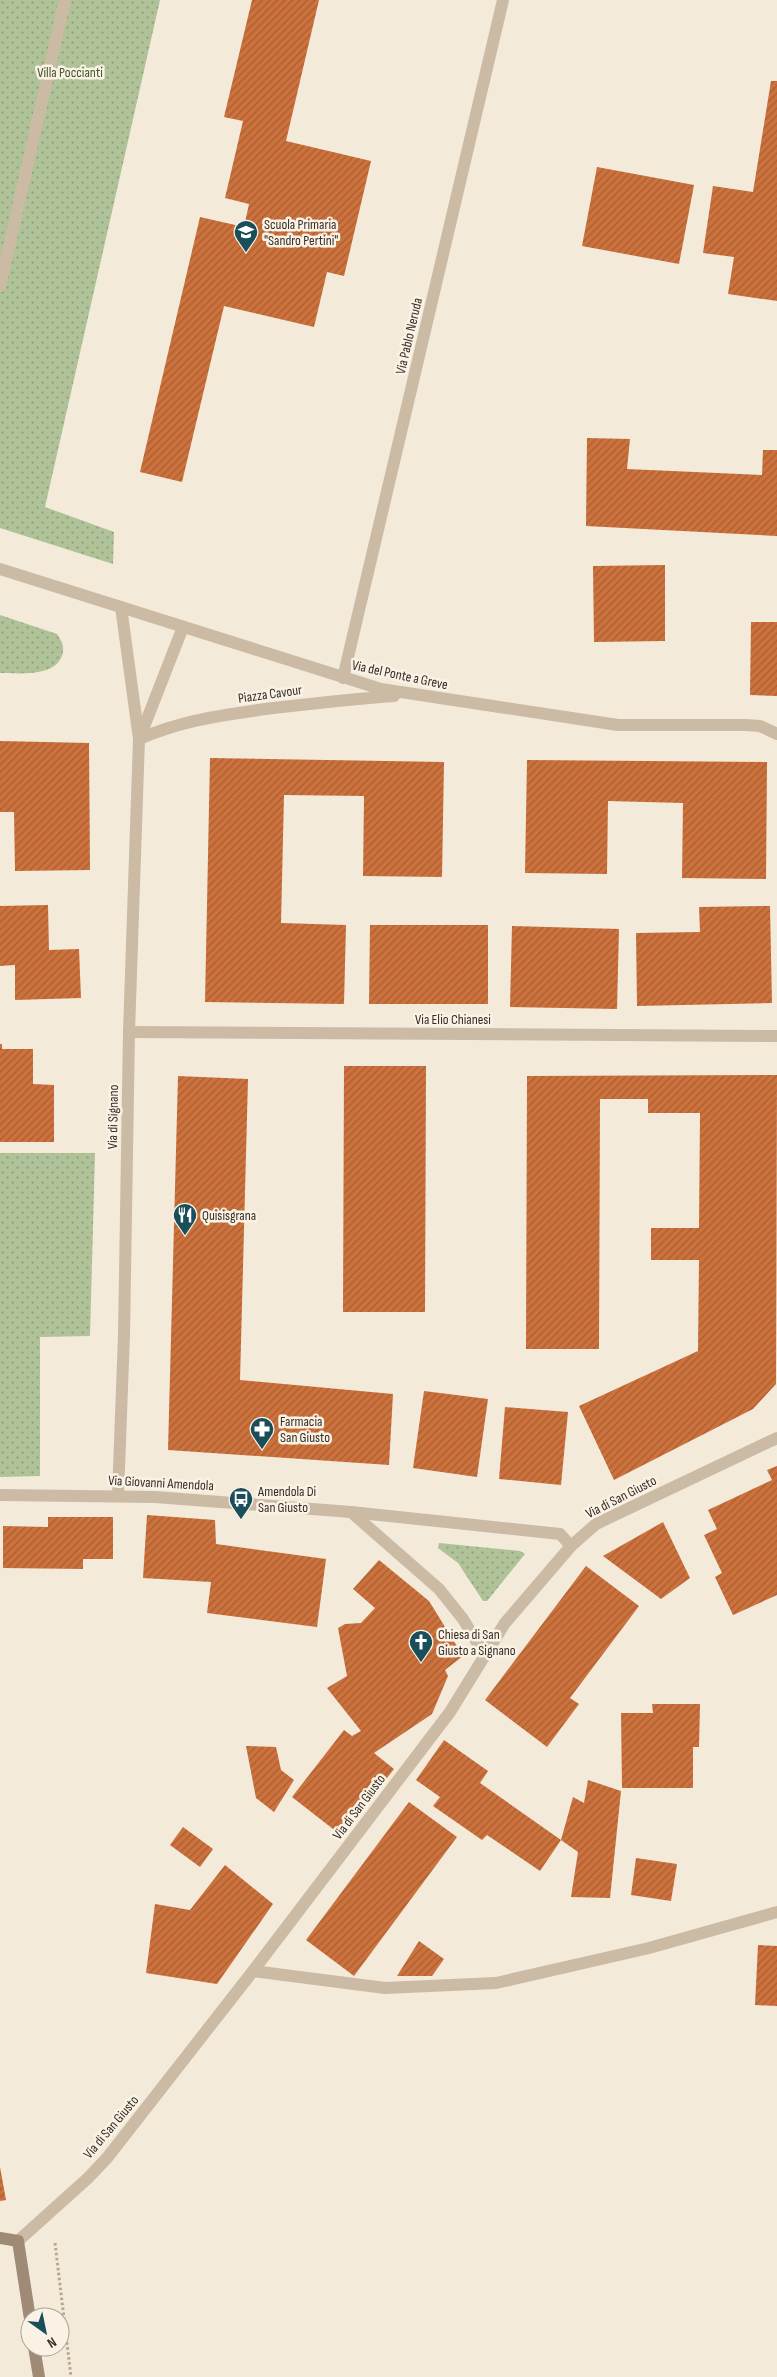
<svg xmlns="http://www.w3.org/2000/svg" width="777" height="2377" font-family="'Sofia Sans Condensed',sans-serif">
	<defs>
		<pattern id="grass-dots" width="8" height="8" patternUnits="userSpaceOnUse" patternTransform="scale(1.25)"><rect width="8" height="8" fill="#afc298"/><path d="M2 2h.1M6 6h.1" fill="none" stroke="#8f9e7c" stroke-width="1.8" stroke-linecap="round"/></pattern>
		<pattern id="building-hatch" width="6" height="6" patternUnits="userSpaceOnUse" patternTransform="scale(1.25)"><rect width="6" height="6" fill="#cd723d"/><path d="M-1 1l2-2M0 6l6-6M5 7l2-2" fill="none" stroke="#a75e33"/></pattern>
	</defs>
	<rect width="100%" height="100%" fill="#f3ead9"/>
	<!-- grass -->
	<g fill="url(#grass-dots)">
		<polygon points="0,0 160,0 45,507 114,532 113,564 0,528"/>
		<path d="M0,615L57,634C61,640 64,645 63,652C58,678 19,673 0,673Z"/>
		<polygon points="0,1153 95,1153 90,1336 40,1337 40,1476 0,1477"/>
		<polygon points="439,1543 520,1551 525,1554 487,1601 483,1601 458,1563 438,1548"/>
	</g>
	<!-- building -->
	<g fill="url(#building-hatch)">
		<polygon points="252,0 319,0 286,141 371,161 344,276 327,272 314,327 224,306 182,482 140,472 200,217 244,227 249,204 225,198 243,121 224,117"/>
		<polygon points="771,81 777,81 777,301 728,294 734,257 703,253 713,186 753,192"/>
		<polygon points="597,167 694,185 679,264 582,246"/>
		<polygon points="587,438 630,439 627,469 762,475 763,450 777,450 777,536 586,526"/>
		<polygon points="665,565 665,641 594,642 593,566"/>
		<polygon points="751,622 777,622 777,696 750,695"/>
		<polygon points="0,741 89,743 90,870 15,871 14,812 0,812"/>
		<polygon points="210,758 444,762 442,877 363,876 364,796 284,795 281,923 346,925 344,1004 205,1002"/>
		<polygon points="527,760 767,762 766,879 682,878 683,803 608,801 607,874 525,873"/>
		<polygon points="48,905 49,950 79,949 81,998 15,1000 15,965 0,966 0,906"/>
		<polygon points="770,906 772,1003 637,1006 636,933 700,932 699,907"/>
		<polygon points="370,925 488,925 488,1004 369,1004"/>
		<polygon points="512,926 619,929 617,1009 510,1007"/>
		<polygon points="0,1044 2,1044 2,1049 33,1049 33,1084 54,1085 54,1142 0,1142"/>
		<polygon points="344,1066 426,1066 425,1312 343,1312"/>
		<polygon points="777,1075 776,1384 753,1409 614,1480 579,1406 698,1351 699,1260 651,1260 651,1228 699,1228 700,1113 648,1113 648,1099 600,1099 599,1349 526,1349 527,1076"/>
		<polygon points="178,1076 248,1079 240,1380 393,1394 389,1465 168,1450"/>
		<polygon points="424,1391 488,1399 477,1477 413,1468"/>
		<polygon points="505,1407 568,1412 561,1485 499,1479"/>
		<polygon points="777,1466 777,1595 733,1615 715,1577 722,1573 704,1535 717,1529 708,1510 772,1480 767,1470"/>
		<polygon points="147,1515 215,1520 216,1544 326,1559 317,1627 207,1613 211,1582 143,1578"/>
		<polygon points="48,1517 113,1517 113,1559 83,1559 83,1569 3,1568 3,1526 48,1527"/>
		<polygon points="663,1522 690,1578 661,1599 603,1556"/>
		<polygon points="379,1560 429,1601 463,1656 445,1670 448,1676 432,1714 374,1753 394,1769 342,1836 292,1797 344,1730 352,1736 361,1731 327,1688 347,1676 338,1628 345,1624 361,1623 375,1608 353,1589"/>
		<polygon points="586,1566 639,1606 570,1698 579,1704 547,1747 485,1700"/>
		<polygon points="652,1704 700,1704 699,1747 693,1747 693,1788 622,1788 621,1713 653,1713"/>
		<polygon points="444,1740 488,1771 480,1783 561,1840 540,1871 487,1835 482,1840 433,1806 440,1797 416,1780"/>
		<polygon points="246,1746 276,1747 281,1770 294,1780 274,1812 256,1798"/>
		<polygon points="588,1780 621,1791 610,1898 571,1897 578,1852 561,1840 573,1797 584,1803"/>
		<polygon points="409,1802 457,1837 354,1976 306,1940"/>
		<polygon points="183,1827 213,1849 200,1867 170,1845"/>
		<polygon points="636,1858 677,1864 671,1901 631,1895"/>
		<polygon points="225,1865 273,1904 217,1984 146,1973 155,1904 190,1910"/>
		<polygon points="419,1941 444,1959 432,1976 397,1976"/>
		<polygon points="758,1945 777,1946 777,2006 755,2005"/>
		<polygon points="0,2167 6,2200 0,2201"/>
	</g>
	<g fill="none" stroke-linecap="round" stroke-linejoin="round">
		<!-- path -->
		<polyline stroke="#b7a58e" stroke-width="3" stroke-dasharray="2.5 2.5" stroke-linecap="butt" points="55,2243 71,2377"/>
		<!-- service -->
		<g stroke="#cbbba4" stroke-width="12">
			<polyline points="0,286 65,0"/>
			<polyline points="253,1971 385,1988 496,1983 649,1948 777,1912"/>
		</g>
		<!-- minor -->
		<g stroke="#cbbba4" stroke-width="12">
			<polyline points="0,569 381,689 618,725 746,725 760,726 777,734"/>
			<polyline points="343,678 503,0"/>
			<polyline points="140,737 183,627"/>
			<path d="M139,739C183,720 218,716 265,709C308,704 351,699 394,696"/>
			<polyline points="129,1032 777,1036"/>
			<polyline points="0,1495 155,1497 351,1512 560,1534 571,1546"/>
			<polyline points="118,1495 124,1335 129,1032 139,739 121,607"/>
			<polyline points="351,1512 439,1589 463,1619 484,1654"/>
			<polyline points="18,2241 88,2178 107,2158 253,1971 450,1712 505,1623 571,1546 596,1524 777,1438"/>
		</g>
		<!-- secondary -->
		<g stroke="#9f8a76" stroke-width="12">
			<polyline points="0,2238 18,2241 30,2319"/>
			<polyline points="34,2347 39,2377"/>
		</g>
	</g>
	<!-- icons -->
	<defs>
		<g id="school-pin" transform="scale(1.25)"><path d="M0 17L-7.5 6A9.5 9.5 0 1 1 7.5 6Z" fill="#1a4e5a" stroke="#faf3e5"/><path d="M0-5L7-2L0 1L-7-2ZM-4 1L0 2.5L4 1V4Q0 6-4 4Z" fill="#fff"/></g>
		<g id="restaurant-pin" transform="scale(1.25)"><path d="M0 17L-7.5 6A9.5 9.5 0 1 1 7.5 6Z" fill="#1a4e5a" stroke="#faf3e5"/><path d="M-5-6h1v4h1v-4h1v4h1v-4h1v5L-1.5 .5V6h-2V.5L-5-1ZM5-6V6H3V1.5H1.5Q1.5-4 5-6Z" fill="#fff"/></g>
		<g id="pharmacy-pin" transform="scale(1.25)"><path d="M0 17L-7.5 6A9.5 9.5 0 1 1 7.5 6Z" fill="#1a4e5a" stroke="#faf3e5"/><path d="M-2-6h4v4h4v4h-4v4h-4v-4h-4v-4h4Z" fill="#fff"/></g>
		<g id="bus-pin" transform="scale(1.25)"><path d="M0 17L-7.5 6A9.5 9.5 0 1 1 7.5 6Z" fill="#1a4e5a" stroke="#faf3e5"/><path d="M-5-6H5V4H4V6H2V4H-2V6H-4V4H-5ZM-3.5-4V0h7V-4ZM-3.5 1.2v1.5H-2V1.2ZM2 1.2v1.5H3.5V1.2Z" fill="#fff"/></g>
		<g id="church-pin" transform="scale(1.25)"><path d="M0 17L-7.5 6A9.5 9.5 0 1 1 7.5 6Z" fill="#1a4e5a" stroke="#faf3e5"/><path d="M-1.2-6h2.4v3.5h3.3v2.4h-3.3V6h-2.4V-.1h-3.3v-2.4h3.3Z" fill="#fff"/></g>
	</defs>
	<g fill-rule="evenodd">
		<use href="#school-pin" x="246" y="232"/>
		<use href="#restaurant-pin" x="185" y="1215"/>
		<use href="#pharmacy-pin" x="262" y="1429"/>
		<use href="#bus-pin" x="241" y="1499"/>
		<use href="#church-pin" x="421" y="1642"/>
	</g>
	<g text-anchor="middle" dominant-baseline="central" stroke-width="5" stroke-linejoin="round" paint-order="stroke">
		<!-- park labels -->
		<g font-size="14" fill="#405629" stroke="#faf3e5">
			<text x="70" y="72">Villa Poccianti</text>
		</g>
		<!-- poi labels -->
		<g font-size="14" fill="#362d26" stroke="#faf3e5" text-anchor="start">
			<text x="264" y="224">Scuola Primaria<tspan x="264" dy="16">"Sandro Pertini"</tspan></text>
			<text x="202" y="1215">Quisisgrana</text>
			<text x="280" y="1421">Farmacia<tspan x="280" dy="16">San Giusto</tspan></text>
			<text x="258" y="1491">Amendola Di<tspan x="258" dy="16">San Giusto</tspan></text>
			<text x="438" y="1634">Chiesa di San<tspan x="438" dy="16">Giusto a Signano</tspan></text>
		</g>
		<!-- street labels -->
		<g font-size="14" fill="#362d26" stroke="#faf3e5">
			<text transform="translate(409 336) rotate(-77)">Via Pablo Neruda</text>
			<text transform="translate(400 675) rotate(12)">Via del Ponte a Greve</text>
			<text transform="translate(270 694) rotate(-8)">Piazza Cavour</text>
			<text x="453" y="1019">Via Elio Chianesi</text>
			<text transform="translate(113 1117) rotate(-89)">Via di Signano</text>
			<text transform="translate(161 1483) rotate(3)">Via Giovanni Amendola</text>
			<text transform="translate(621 1497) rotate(-27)">Via di San Giusto</text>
			<text transform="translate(359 1807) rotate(-53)">Via di San Giusto</text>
			<text transform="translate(111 2127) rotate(-50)">Via di San Giusto</text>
		</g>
	</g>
	<!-- north arrow -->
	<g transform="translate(45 2332) rotate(147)"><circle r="24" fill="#faf3e5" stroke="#aca499"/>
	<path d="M0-4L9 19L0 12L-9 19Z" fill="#1a4e5a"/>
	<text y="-8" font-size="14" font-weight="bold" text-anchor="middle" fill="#362d26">N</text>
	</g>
</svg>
